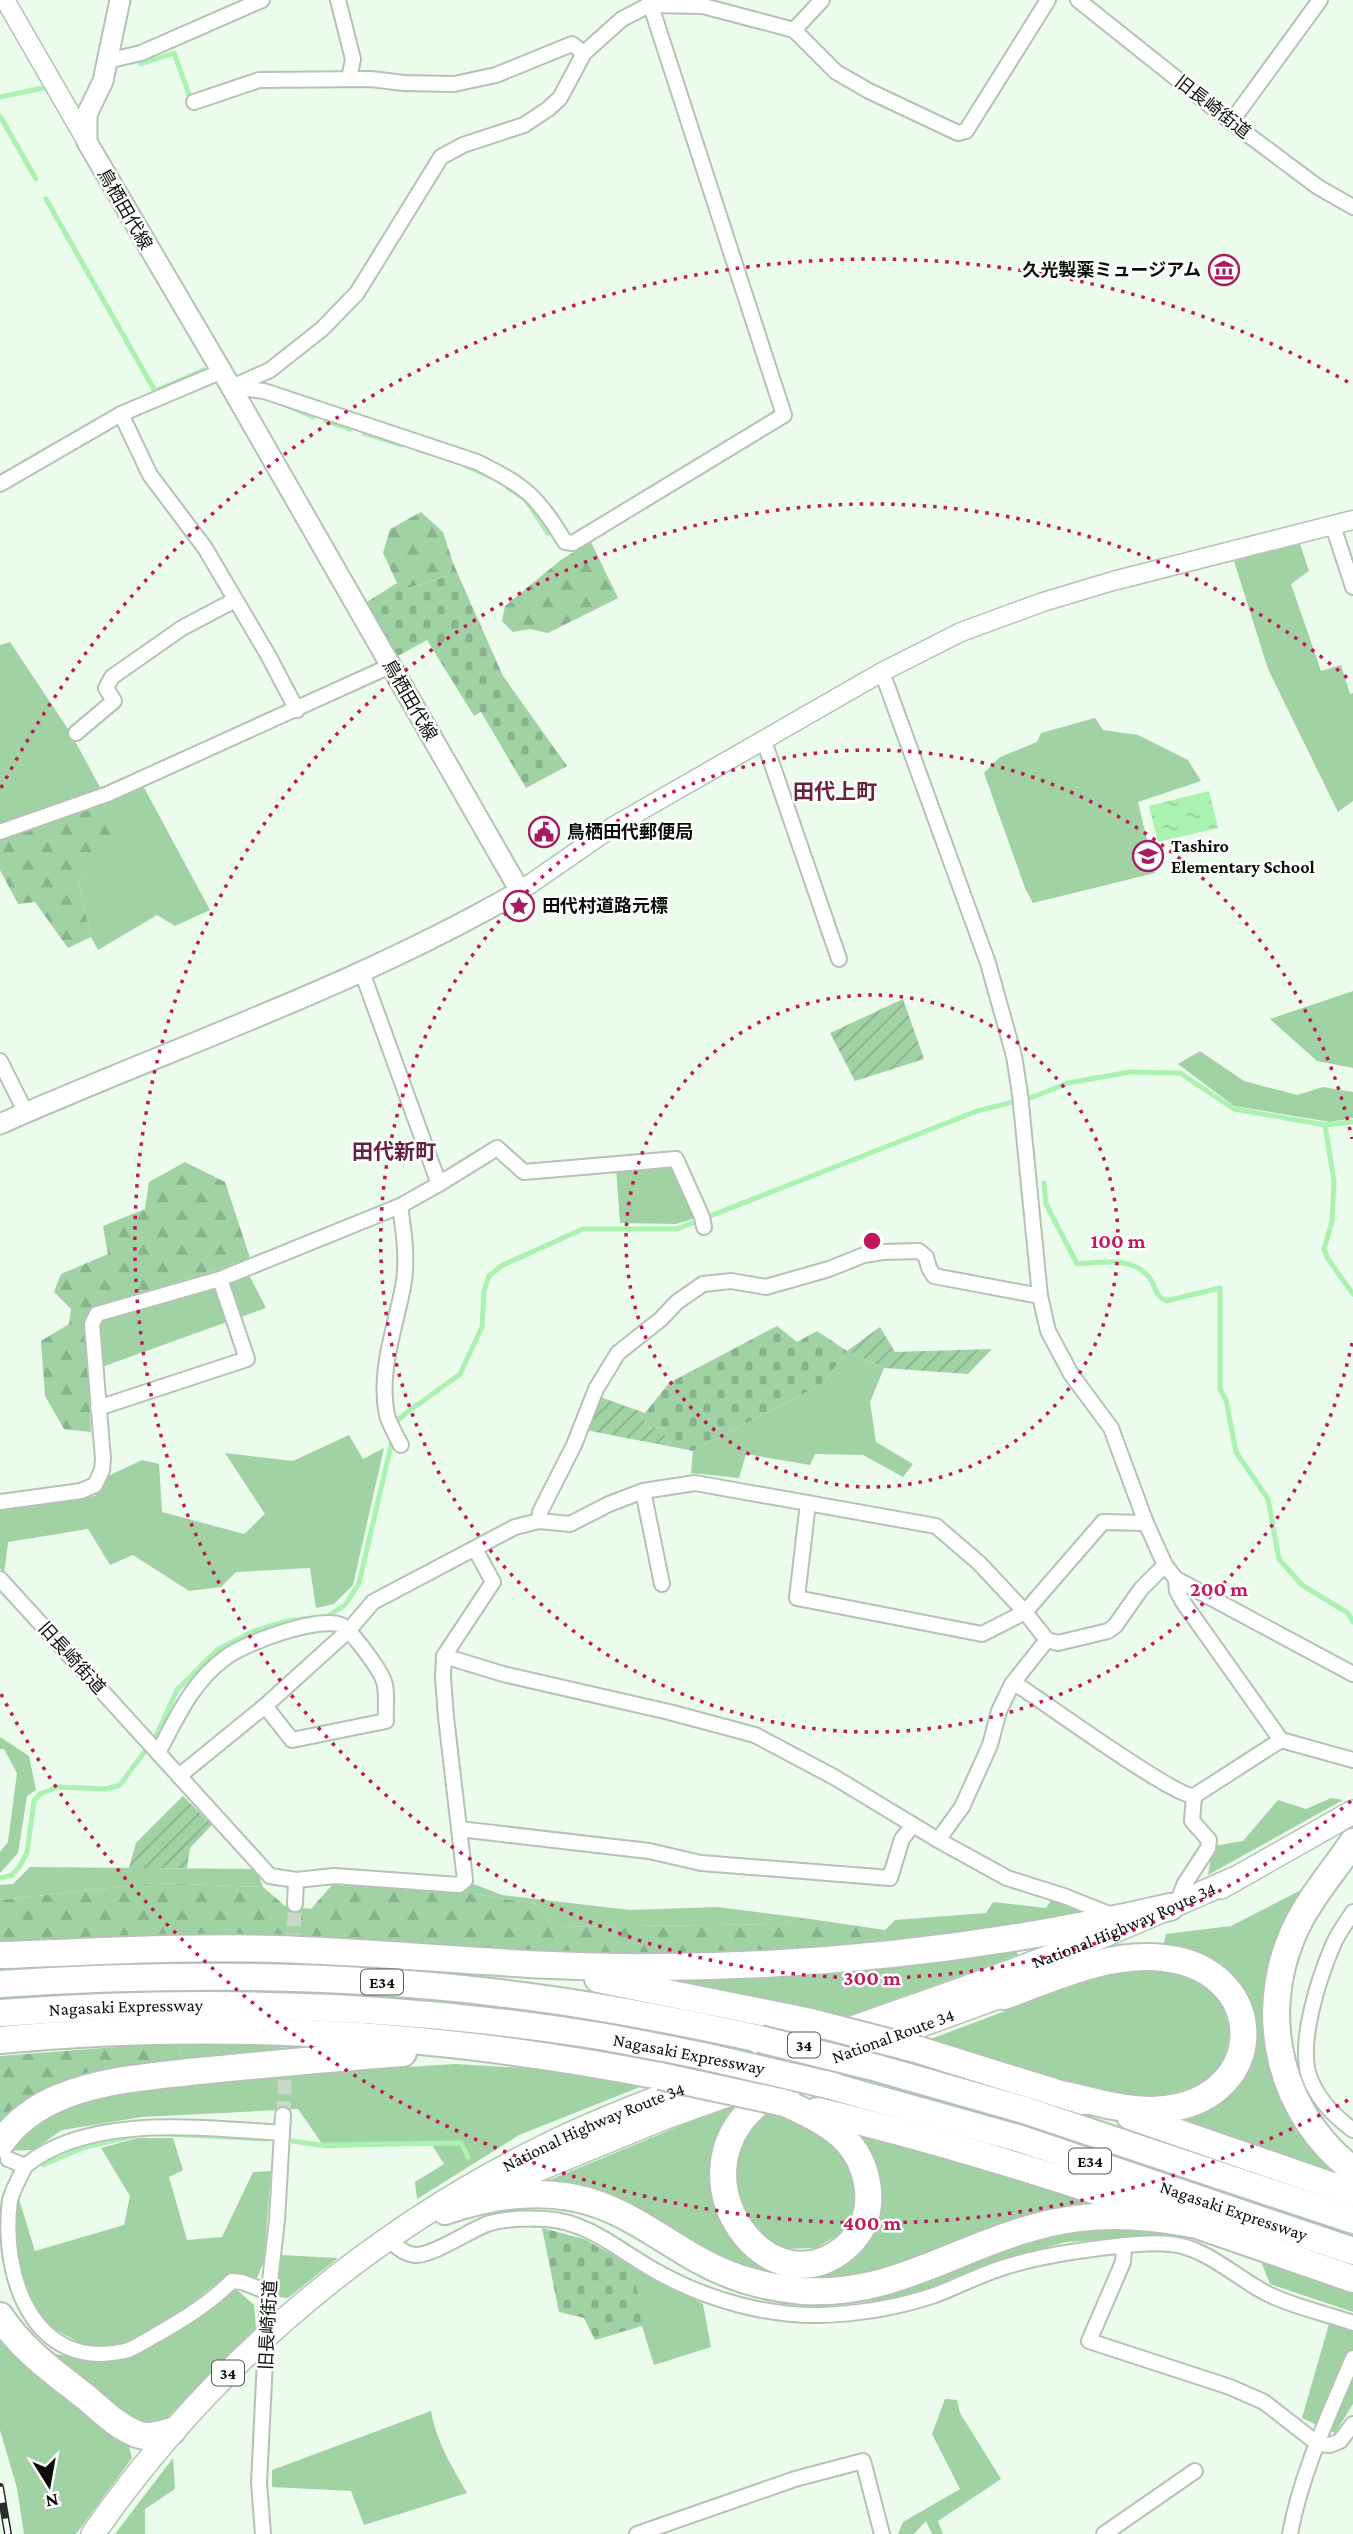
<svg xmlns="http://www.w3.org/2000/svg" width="1353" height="2534" font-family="'Crimson Pro','Noto Sans JP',serif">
	<defs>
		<pattern id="forest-firs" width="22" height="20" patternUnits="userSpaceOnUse" patternTransform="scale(1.75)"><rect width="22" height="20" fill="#a0d2a4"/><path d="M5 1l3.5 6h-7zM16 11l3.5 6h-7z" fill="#88b38c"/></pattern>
		<pattern id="cemetery-stones" width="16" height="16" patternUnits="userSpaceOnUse" patternTransform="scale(1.75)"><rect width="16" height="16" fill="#a0d2a4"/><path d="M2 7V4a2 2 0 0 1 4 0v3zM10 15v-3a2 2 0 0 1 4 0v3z" fill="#88b38c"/></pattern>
		<pattern id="garden-furrows" width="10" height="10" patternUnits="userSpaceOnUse" patternTransform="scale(1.75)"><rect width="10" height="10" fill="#a0d2a4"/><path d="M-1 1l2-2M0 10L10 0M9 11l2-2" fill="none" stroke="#88b38c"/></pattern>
		<pattern id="water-ripples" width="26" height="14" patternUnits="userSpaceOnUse" patternTransform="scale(1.75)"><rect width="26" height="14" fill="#aaf2b0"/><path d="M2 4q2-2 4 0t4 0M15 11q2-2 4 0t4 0" fill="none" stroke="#91ce96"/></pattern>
	</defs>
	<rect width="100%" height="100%" fill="#ebfbec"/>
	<!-- grass -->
	<g fill="#a0d2a4">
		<polygon points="1300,544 1309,571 1291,584 1321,671 1341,665 1350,694 1353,693 1353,801 1338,812 1268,669 1234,561"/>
		<polygon points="10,642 70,732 101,789 0,826 0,645"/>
		<polygon points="1095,718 1103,730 1138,735 1188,760 1201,781 1138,802 1155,873 1033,903 1025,888 984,773 1000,757 1037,742 1041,733"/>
		<polygon points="142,784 210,910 175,926 157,915 98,950 91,937 78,880 118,839 103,802"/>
		<polygon points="1353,991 1353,1068 1317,1061 1270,1019"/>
		<polygon points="1200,1051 1244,1081 1297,1095 1323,1087 1353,1092 1353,1118 1330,1122 1234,1106 1178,1064"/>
		<polygon points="670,1163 696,1218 676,1224 620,1223 616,1168"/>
		<polygon points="250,1258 249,1275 266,1308 88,1372 86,1322 94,1308"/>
		<polygon points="847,1351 884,1368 870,1402 876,1442 913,1464 903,1477 863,1455 815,1454 810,1465 746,1454 739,1478 691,1473 693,1451 824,1383"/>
		<polygon points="349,1435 363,1459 384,1448 353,1585 334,1604 316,1608 310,1568 236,1572 221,1587 189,1591 133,1555 110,1565 88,1529 8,1542 4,1574 0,1568 0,1508 95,1496 104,1478 142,1460 159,1464 162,1512 244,1534 265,1514 225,1453 293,1461"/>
		<polygon points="0,1737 29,1756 36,1790 27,1796 18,1853 0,1873 0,1852 8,1842 17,1773 4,1749 0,1749"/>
		<polygon points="1331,1798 1343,1800 1208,1875 1213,1846 1243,1841 1278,1800 1306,1809"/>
		<polygon points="30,1867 256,1869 263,1887 154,1883 0,1900 0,1885 13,1884"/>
		<polygon points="471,1883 502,1895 630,1910 717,1907 803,1918 781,1924 553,1927 536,1904 462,1892"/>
		<polygon points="1307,1887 1264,2021 1338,2169 1338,2176 1183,2125 1184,2118 1222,2100 1251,2065 1254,2018 1236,1979 1208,1957 1163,1947 1166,1934 1231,1926"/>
		<polygon points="1053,1897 1092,1911 1072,1923 883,1945 885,1930 895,1920 986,1913 993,1902 1046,1908"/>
		<polygon points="1015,1949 1018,1955 840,2019 680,1980 683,1977"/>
		<polygon points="1162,1967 1198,1978 1222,2003 1230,2033 1223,2063 1199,2086 1158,2097 1106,2093 928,2040 1120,1968"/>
		<polygon points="181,2042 332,2046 177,2064"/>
		<polygon points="455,2064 557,2070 645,2085 519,2135 417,2199 415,2182 444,2164 432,2145 325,2148 298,2109 142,2117 62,2130 33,2150 6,2151 32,2122 86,2100 204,2080"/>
		<polygon points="740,2101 718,2140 711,2185 726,2233 755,2260 867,2241 881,2206 878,2173 860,2133 1087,2200 1084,2207 1025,2216 902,2269 842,2281 782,2280 535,2186"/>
		<polygon points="768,2110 806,2119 840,2149 853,2179 854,2210 841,2233 816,2248 783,2249 752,2229 736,2188 736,2162 745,2134"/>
		<polygon points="138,2138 173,2138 183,2170 169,2177 187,2240 222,2237 253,2172 271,2171 264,2261 257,2278 228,2274 173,2318 119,2345 89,2348 47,2325 20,2290 12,2248 18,2196 35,2251 124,2225 130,2196 101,2148"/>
		<polygon points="1102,2227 1153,2231 1173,2236 1066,2242 1007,2258 905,2298 845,2304 899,2291 1034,2241"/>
		<polygon points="584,2239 703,2304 711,2347 654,2365 642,2326 595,2340"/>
		<polygon points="281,2255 338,2258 288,2298 277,2297"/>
		<polygon points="1260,2259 1353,2292 1353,2312 1270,2284"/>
		<polygon points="236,2289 254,2305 256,2328 163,2422 147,2424 120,2415 51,2353 100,2363 151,2348"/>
		<polygon points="1329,2324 1353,2331 1353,2404 1335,2433 1302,2418"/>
		<polygon points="0,2331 128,2443 132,2458 76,2534 24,2534 17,2488 0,2430"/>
		<polygon points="945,2399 957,2400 960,2413 1001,2479 938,2521 943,2534 932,2534 926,2521 914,2534 898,2534 903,2522 960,2489 932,2434"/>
		<path d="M431,2411C436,2441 452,2467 467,2493L364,2525L351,2491L272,2487V2470Z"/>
		<polygon points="173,2458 175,2489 145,2509 145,2534 115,2534"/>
	</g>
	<!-- forest -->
	<g fill="url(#forest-firs)">
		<polygon points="421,512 443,532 453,563 447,576 406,589 397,583 383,553 390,529"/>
		<polygon points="591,542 618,598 548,633 530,629 513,632 502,621 505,606 562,559"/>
		<polygon points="103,802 119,839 78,880 91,937 68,948 35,902 18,904 0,870 0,839"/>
		<polygon points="185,1162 225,1182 250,1258 94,1308 86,1322 91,1432 64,1429 45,1396 41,1341 69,1324 71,1309 54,1292 61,1274 108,1254 103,1226 145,1209 149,1182"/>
		<polygon points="154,1883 263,1887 285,1906 311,1909 332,1885 462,1892 536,1904 553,1927 781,1924 803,1918 885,1930 883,1945 727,1954 538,1955 0,1942 0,1900"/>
		<polygon points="181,2042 177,2064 0,2127 0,2056"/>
	</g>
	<!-- cemetery -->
	<g fill="url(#cemetery-stones)">
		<polygon points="453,563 503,676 567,766 526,788 481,712 474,716 427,640 396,657 367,602 397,583 407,589 447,576"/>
		<polygon points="777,1326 797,1342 817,1331 847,1351 824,1383 693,1451 668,1446 663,1427 646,1429 645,1413 669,1383"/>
		<polygon points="542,2228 584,2239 634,2268 642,2325 595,2340 584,2318 559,2312"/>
	</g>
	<!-- garden -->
	<g fill="url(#garden-furrows)">
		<polygon points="903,999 924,1059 855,1081 830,1033"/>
		<polygon points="880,1327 895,1352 992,1349 968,1374 884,1368 847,1351"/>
		<polygon points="600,1397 645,1413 646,1429 663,1427 668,1446 585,1430"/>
		<polygon points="183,1796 212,1825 190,1848 187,1868 129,1868 136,1843"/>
	</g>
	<!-- water -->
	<polygon fill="url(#water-ripples)" points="1209,791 1218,828 1158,842 1149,806"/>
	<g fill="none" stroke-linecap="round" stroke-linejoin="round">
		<!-- stream -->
		<g stroke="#aaf2b0" stroke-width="5">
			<polyline points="141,64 174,53 190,97"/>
			<polyline points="0,97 43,88"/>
			<polyline points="0,116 36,179"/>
			<polyline points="46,199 155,391 204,370"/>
			<polyline points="284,404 313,417"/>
			<polyline points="326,421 350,429"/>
			<polyline points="364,433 402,445"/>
			<polyline points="419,450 430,453"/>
			<polyline points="464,465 496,479"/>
			<polyline points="508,488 525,499 548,533"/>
			<polyline points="1325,1125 1353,1122"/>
			<path d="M1044,1183L1046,1204L1077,1264C1100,1263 1129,1256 1147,1275C1156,1283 1153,1295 1166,1301L1220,1288V1389L1226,1400L1236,1452L1268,1499L1279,1559L1302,1585L1348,1613L1353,1622"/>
			<polyline points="395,1428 397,1421 405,1414 460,1374 482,1327 484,1291 489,1276 501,1266 583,1229 677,1229 977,1111 1033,1097 1068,1083 1130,1072 1180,1073 1234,1109 1325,1125 1334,1181 1332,1221 1324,1249 1328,1259 1353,1294"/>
			<polyline points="0,1878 12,1875 20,1866 27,1852 34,1801 40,1794 58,1787 106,1789 120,1785 156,1736 177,1690 217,1650 254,1631 287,1621 328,1616 345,1605 359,1583 393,1437"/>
			<polyline points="168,2134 266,2139"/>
			<polyline points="293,2141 319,2145 461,2143 468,2157"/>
			<polyline points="43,2165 85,2147 134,2136"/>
		</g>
		<!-- minor-tunnel -->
		<polyline stroke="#c9d8ca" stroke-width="14" stroke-dasharray="14 7" stroke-linecap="butt" points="283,2115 295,1904"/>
		<!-- minor casing -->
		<g stroke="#b4c3b4" stroke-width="18">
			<g id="minor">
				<polyline points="338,0 353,59 349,79"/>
				<polyline points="1078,0 1231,122 1318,187 1353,207"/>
				<polyline points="794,30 836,72 869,91 958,133 966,131 1048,0"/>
				<polyline points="107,61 141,53 262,0"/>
				<polyline points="194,102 259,80 371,79 404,83 454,84 496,75 572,44 584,53"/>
				<polyline points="1231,122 1320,0"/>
				<path d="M231,387L264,391L477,462C525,486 537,495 565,542L573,543L784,415L649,0"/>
				<polyline points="232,387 270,370 322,329 357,293 441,157 463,145 524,125 548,109 560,98 584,53 622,19 649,5 703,6 794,30 822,0"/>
				<polyline points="121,414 150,475 205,548 268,655 297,710"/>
				<polyline points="0,484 121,414 220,372"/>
				<polyline points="1333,526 1353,587"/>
				<polyline points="882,672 988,963 1014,1056 1020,1094 1040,1296 1048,1331 1071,1374 1111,1428 1146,1523 1165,1565 1176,1579 1353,1674"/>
				<polyline points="76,733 114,701 106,688 112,677 182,628 235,600"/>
				<polyline points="764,741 839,959"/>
				<polyline points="0,832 108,794 390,666"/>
				<path d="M362,972L439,1184L400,1206C404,1233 408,1261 403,1287C395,1329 378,1372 387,1415C390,1425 396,1436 401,1445"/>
				<polyline points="0,1061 26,1113"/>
				<polyline points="439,1184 497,1148 524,1172 676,1159 702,1217 704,1227"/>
				<polyline points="98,1408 247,1359 220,1279"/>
				<polyline points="643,1491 662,1584"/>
				<polyline points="0,1502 81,1491 95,1485 102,1470 103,1459 92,1324 97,1314 220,1279 400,1206"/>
				<polyline points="808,1503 797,1598 982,1634 1025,1612 1047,1640 1012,1684 999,1711 990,1745 962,1807 938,1840"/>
				<polyline points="539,1521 540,1512 574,1445 596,1389 618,1353 661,1319 677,1302 703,1284 731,1281 766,1287 829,1269 864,1255 883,1252 919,1251 926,1257 929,1268 934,1276 1040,1296"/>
				<polyline points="0,1579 270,1876 296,1880 295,1904"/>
				<polyline points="1176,1579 1177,1591 1183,1602 1281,1740 1353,1760"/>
				<polyline points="1047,1640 1058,1643 1108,1631 1115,1626 1141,1589 1165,1565"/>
				<polyline points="444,1656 493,1582 475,1549"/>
				<path d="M1012,1684L1022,1688C1048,1705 1173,1796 1194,1796L1281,1740"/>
				<path d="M158,1753C176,1719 192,1682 225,1658C244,1643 318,1616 341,1625C351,1630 378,1667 383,1679C388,1689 385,1709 386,1721L292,1740L265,1706"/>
				<polyline points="179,1776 265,1706 349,1630 373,1602 515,1527 539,1521 570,1524 609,1504 643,1491 695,1483 936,1526 979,1563 1025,1612 1103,1522 1146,1523"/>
				<polyline points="459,1829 649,1851 701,1863 890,1878 902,1839 913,1825"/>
				<polyline points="296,1880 334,1876 459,1885 465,1880 446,1717 443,1678 444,1656 503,1674 669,1712 755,1735 834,1777 938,1840 1007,1878 1064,1896 1114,1916"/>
				<polyline points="1177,1904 1184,1885 1208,1848 1209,1840 1192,1821 1194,1796"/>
				<path d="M1353,1912C1346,1923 1338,1933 1333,1945C1319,1978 1298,2041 1309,2076C1317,2098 1335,2117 1353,2130"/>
				<path d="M8,2159L25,2166C89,2113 205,2128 282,2133"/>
				<path d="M25,2166C20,2177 13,2189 10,2200C0,2277 34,2372 125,2351C133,2349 141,2343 149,2339C179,2322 208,2305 232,2281L242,2282L268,2292"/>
				<path d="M388,2239C396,2246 404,2254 415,2255C432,2256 469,2231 487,2224C505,2218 526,2218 545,2219C590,2221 624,2255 663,2275C709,2300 767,2316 820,2315C858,2314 899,2307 935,2295C959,2286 983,2273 1008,2266C1044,2255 1080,2250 1117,2246C1134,2244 1153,2242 1170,2244C1206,2247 1236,2278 1268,2294C1294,2307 1325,2313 1353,2323"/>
				<polyline points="1124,2245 1123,2262 1089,2341 1230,2387 1264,2402 1318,2444 1330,2445 1340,2441 1353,2424"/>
				<polyline points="263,2534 259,2483 268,2299 277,2220 283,2115"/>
				<polyline points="637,2534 795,2479 863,2461 882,2534"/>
				<polyline points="1104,2534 1195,2471"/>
				<path d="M1290,2534C1301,2473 1329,2415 1353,2358"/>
			</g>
		</g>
		<!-- tertiary casing -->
		<g stroke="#b4c3b4" stroke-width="21">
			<g id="tertiary">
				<polyline points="5,0 87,142"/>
				<polyline points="520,891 614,826 882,672 961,632 1043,602 1113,581 1353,520"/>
			</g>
		</g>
		<!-- secondary casing -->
		<g stroke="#b4c3b4" stroke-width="23">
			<path id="secondary" d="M0,1124C174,1047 356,986 520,891L231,387L87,142V114L103,81L120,0"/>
		</g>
		<!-- trunk casing -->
		<g stroke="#b4c3b4" stroke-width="26">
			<g id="trunk">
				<polyline points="1221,1887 1353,1812"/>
				<polyline points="891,2036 1020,1989"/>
				<polyline points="498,2186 661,2119 789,2073"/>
				<path id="s1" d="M93,2534C204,2374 357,2241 531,2153C623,2106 722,2075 819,2040C893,2013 968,1988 1041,1960C1107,1936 1170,1907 1234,1879"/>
			</g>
		</g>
		<!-- motorway casing -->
		<g stroke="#b4c3b4" stroke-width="30">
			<g id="motorway">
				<path d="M1353,1842C1333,1872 1306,1902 1292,1936C1257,2019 1281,2115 1353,2170"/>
				<path d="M0,1955C92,1952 185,1946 278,1949C406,1953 533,1969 661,1967C833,1966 1002,1946 1170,1907"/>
				<polyline points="598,1979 811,2022"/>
				<path d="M0,1984C167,1973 333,1973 499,1993C587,2003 674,2020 760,2039"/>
				<path d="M1004,1996C1054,1978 1110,1951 1164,1958C1269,1970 1270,2096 1166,2109C1132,2113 1099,2103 1067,2095"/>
				<path id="s2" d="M0,2013C198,1998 397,2004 593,2035C630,2041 666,2049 703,2056"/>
				<path d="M0,2040C220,2019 444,2034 660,2076"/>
				<polyline points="919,2050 1083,2101"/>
				<polyline points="877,2068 1024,2110 1353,2220"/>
				<path id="s3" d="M824,2084L1021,2139L1353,2251"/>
				<path d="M785,2103C826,2121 863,2140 868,2190C870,2212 863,2232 846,2247C769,2313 671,2179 756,2105C770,2092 790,2084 807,2076C840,2060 874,2045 908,2030"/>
				<path d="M817,2111C1000,2154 1176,2218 1353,2279"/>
				<polyline points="1130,2116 1353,2193"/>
				<path d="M0,2144C16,2121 37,2106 63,2096C102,2080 147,2077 189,2072C260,2065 332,2058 403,2053"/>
				<path d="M445,2211C495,2194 549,2186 600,2205C635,2218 665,2241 697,2259C729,2277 766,2288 803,2291C893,2296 953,2249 1035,2227C1088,2212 1138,2214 1192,2224"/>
				<path d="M0,2316C22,2350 55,2373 87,2398C102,2411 120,2429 140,2435C151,2438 161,2434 172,2431"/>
			</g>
		</g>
		<!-- minor -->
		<use href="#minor" stroke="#fff" stroke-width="14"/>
		<!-- tertiary -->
		<use href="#tertiary" stroke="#fff" stroke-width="18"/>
		<!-- secondary -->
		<use href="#secondary" stroke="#fff" stroke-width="19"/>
		<!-- trunk -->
		<use href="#trunk" stroke="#fff" stroke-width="23"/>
		<!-- motorway -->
		<use href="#motorway" stroke="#fff" stroke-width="26"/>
		<!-- rail casing -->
		<g stroke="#292f29" stroke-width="8">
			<polyline id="rail" points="0,2487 8,2534"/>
		</g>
		<!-- rail -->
		<use href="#rail" stroke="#fff" stroke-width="5" stroke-dasharray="16" stroke-linecap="butt"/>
		<!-- motorway-bridge casing -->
		<g stroke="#b4c3b4" stroke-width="30" stroke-linecap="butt">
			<g id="motorway-bridge">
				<polyline points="811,2022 919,2050"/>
				<polyline points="760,2039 877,2068"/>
				<polyline points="703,2056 824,2084"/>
				<polyline points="660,2076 785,2103"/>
			</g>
		</g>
		<!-- motorway-bridge -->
		<use href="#motorway-bridge" stroke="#fff" stroke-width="26"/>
	</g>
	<!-- distance rings -->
	<g fill="none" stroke="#c2185b" stroke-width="3.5" stroke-dasharray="3.5 7">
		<circle cx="872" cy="1241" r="246"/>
		<path d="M1352 1343A491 491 0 1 1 1352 1139"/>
		<path d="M1351 1801A737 737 0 1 1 1351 681"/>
		<path d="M1348 2100A982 982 0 0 1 1 1694M1 788A982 982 0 0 1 1348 382"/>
	</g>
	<!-- icons -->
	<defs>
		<g id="museum-ring" transform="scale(1.575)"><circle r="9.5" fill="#fff" stroke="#a61b61" stroke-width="1.5"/><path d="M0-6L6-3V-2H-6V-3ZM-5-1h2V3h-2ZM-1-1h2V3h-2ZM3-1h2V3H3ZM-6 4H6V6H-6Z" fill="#a61b61"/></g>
		<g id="civic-ring" transform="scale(1.575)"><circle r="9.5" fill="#fff" stroke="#a61b61" stroke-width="1.5"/><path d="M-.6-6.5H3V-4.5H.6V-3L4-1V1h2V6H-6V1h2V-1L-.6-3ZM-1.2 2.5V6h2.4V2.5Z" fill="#a61b61"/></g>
		<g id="school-ring" transform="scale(1.575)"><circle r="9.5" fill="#fff" stroke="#a61b61" stroke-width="1.5"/><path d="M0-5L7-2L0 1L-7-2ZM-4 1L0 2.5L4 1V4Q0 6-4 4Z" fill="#a61b61"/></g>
		<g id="sight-ring" transform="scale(1.575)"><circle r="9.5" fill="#fff" stroke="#a61b61" stroke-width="1.5"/><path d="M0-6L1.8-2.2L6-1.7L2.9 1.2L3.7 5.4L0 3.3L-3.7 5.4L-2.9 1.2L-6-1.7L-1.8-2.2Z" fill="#a61b61"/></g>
	</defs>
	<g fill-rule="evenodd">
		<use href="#museum-ring" x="1224" y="270"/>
		<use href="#civic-ring" x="544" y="832"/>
		<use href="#school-ring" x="1148" y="856"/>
		<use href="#sight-ring" x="519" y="906"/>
	</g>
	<g text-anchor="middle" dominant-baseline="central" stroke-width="5" stroke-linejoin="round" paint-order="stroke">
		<!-- shield labels -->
		<g fill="#fff" stroke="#545754" stroke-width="2">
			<rect x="361" y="1969.5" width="42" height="25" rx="5"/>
			<rect x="788" y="2032.5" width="32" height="25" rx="5"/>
			<rect x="1069" y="2148.5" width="42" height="25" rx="5"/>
			<rect x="212" y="2360.5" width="32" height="25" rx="5"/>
		</g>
		<g font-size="16" font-weight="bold" fill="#0a0f0a">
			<text x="382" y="1982">E34</text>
			<text x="804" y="2045">34</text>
			<text x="1090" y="2161">E34</text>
			<text x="228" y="2373">34</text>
		</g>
		<!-- street labels -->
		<g font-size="18" fill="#0a0f0a" stroke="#fff">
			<text transform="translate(1213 107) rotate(38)">旧長崎街道</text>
			<text transform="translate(125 209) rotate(60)">鳥栖田代線</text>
			<text transform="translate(410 700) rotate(60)">鳥栖田代線</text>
			<text transform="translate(72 1658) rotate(48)">旧長崎街道</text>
			<text stroke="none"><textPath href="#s1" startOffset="1222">National Highway Route 34</textPath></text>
			<text stroke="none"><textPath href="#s2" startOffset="126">Nagasaki Expressway</textPath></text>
			<text transform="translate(893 2036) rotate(-20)">National Route 34</text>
			<text transform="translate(689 2054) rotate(11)">Nagasaki Expressway</text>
			<text stroke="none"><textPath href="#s1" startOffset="654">National Highway Route 34</textPath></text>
			<text stroke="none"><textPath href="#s3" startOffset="429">Nagasaki Expressway</textPath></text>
			<text transform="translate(268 2325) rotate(-87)">旧長崎街道</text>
		</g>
		<!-- poi labels -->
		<g font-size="18" font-weight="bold" fill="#0a0f0a" stroke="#fff" text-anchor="start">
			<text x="1201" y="270" text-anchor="end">久光製薬ミュージアム</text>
			<text x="567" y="832">鳥栖田代郵便局</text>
			<text x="1171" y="846">Tashiro<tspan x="1171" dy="21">Elementary School</tspan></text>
			<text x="542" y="906">田代村道路元標</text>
		</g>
		<!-- quarter labels -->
		<g font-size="21" font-weight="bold" fill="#64233f" stroke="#fff">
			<text x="835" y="792">田代上町</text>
			<text x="394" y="1152">田代新町</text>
		</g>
	</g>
	<circle cx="872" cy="1241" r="10" fill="#c2185b" stroke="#fff" stroke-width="3.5"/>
	<g font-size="21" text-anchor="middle" font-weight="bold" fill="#c2185b" stroke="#fff" stroke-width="5" stroke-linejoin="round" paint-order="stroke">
		<text x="1118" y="1248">100 m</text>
		<text x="1219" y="1596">200 m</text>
		<text x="872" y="1985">300 m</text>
		<text x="872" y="2230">400 m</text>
	</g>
	<!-- north arrow -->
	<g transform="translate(49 2485) rotate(169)" stroke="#ffffff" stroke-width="5" paint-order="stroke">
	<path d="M0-5L12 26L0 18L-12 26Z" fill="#0a0f0a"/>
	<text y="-10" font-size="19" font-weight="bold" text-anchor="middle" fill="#0a0f0a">N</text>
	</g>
</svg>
